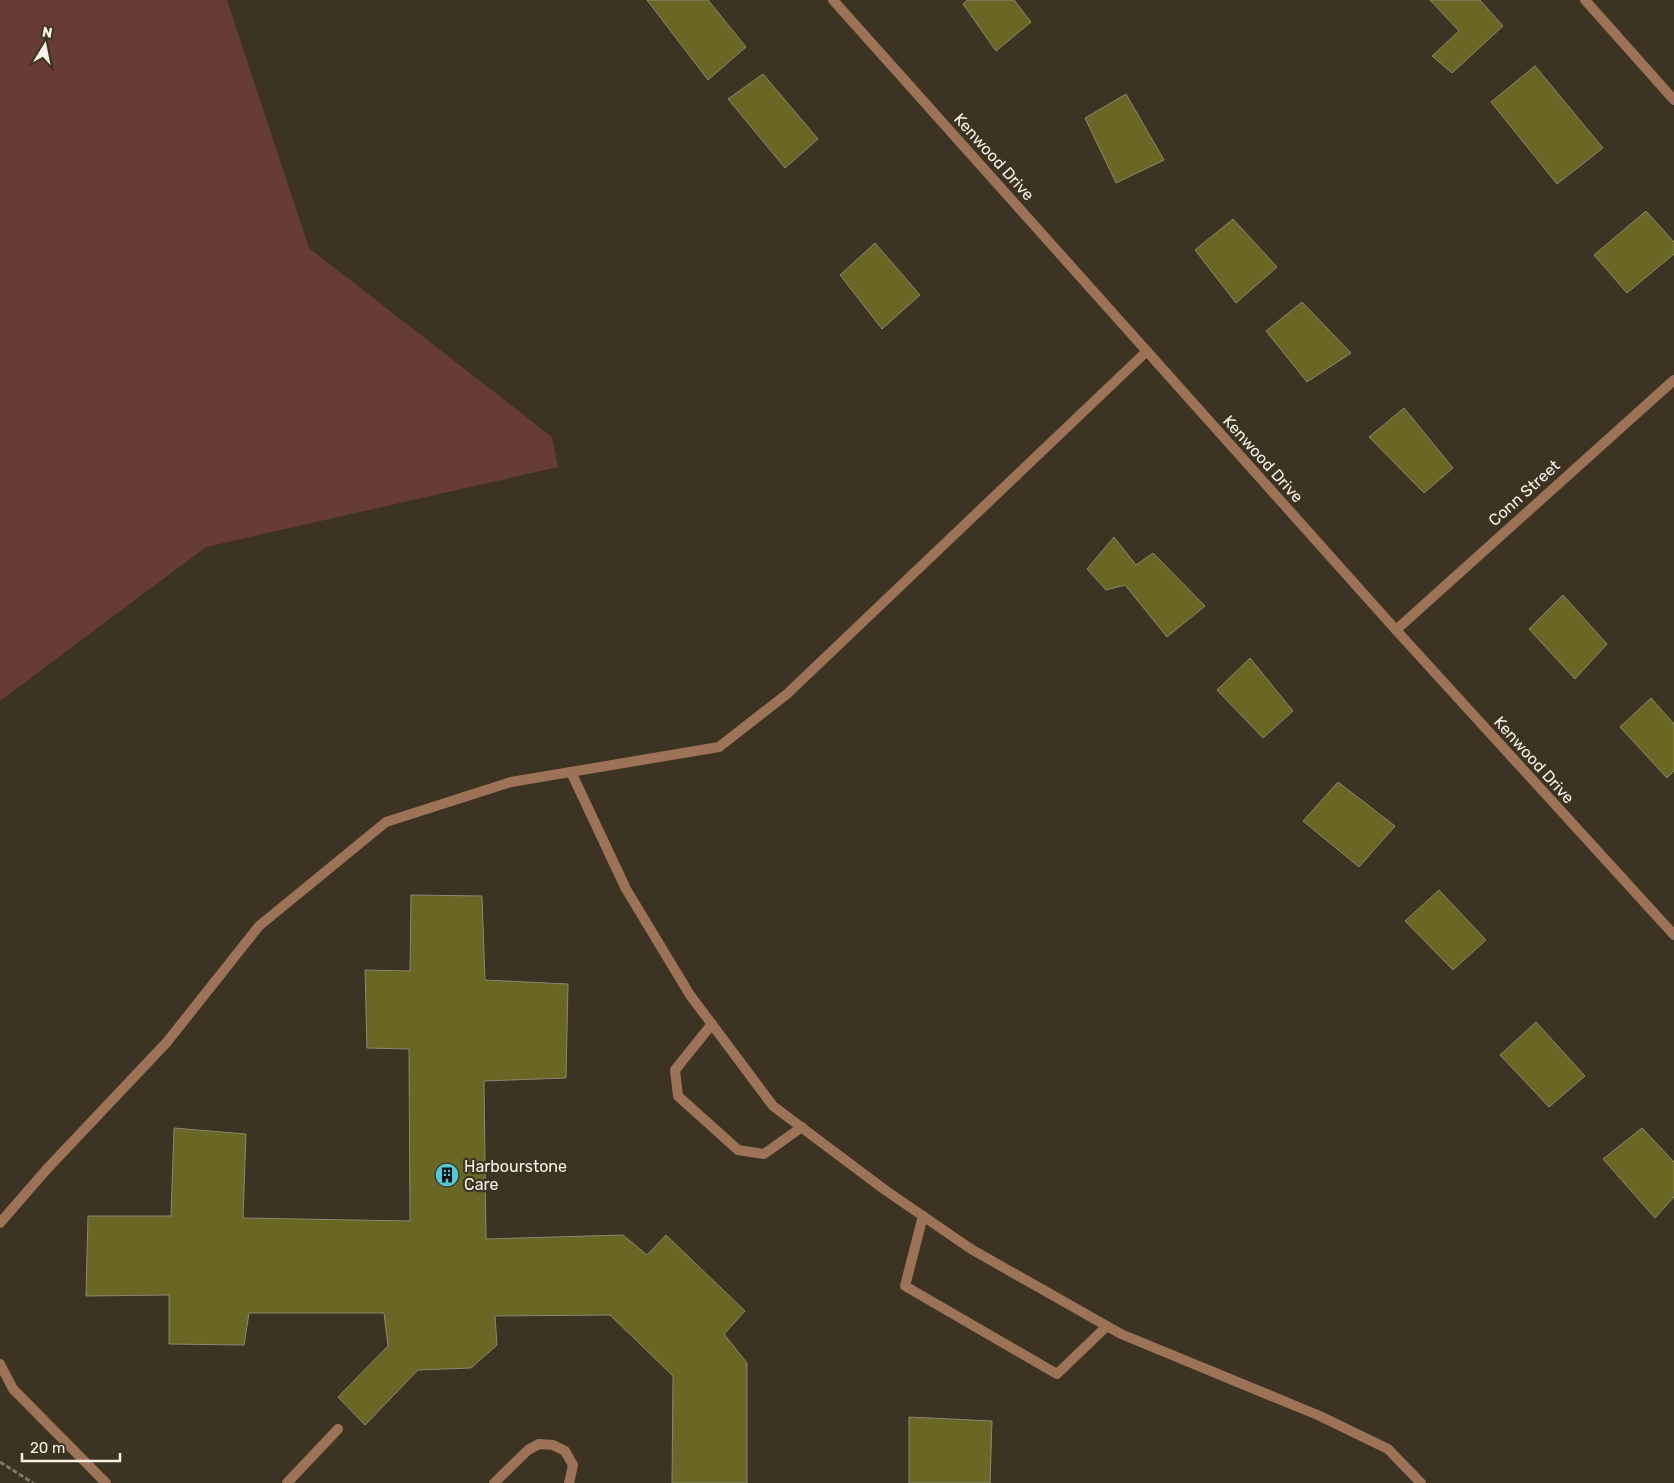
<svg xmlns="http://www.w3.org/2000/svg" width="1674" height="1483" font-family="Rubik,sans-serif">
	<rect width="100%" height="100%" fill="#3d3323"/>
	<!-- green -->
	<polygon fill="#663c35" points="0,0 227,0 309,248 552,437 558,467 206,547 0,701"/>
	<!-- building -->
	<g fill="#6a6623" stroke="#898873">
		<polygon points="647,0 708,0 746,47 708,80"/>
		<polygon points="967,0 1014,0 1031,22 996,51 963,4"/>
		<polygon points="1430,0 1480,0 1503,26 1452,73 1432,56 1459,31"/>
		<polygon points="1535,66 1603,148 1557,184 1491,102"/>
		<polygon points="763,74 818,139 785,168 728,99"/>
		<polygon points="1126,94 1164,160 1116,183 1085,118"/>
		<polygon points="1646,211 1674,242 1674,254 1627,293 1594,255"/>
		<polygon points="1233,219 1277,267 1236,303 1195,250"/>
		<polygon points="875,243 920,295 882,329 840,275"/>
		<polygon points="1302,302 1351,353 1307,382 1266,331"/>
		<polygon points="1404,408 1453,468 1424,493 1369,437"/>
		<polygon points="1114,537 1136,565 1153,553 1205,606 1167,637 1125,585 1106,590 1087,569"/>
		<polygon points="1563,595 1607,644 1575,679 1529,629"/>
		<polygon points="1250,658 1293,711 1263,738 1217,690"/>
		<polygon points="1651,698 1674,724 1674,771 1667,778 1620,727"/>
		<polygon points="1338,782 1395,826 1359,867 1303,821"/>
		<polygon points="1439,890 1486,940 1453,970 1405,921"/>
		<polygon points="411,895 482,896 485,980 568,984 566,1078 484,1081 486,1239 623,1235 647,1255 666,1235 745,1311 724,1334 747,1363 747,1483 672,1483 673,1376 610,1315 495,1316 497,1345 471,1368 418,1370 365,1425 338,1397 388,1346 384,1313 249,1313 244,1345 169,1344 169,1295 86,1296 88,1216 171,1216 174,1128 246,1134 243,1218 410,1221 409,1049 367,1048 365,970 410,971"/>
		<polygon points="1536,1022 1585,1076 1549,1107 1500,1055"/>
		<polygon points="1642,1128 1674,1162 1674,1197 1655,1218 1603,1159"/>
		<polygon points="909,1417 992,1421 990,1483 909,1483"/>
	</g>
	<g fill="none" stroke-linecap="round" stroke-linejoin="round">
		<!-- path -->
		<polyline stroke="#7f7669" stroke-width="3" stroke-dasharray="5 2.5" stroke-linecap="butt" points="0,1462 33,1483"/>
		<!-- service -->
		<g stroke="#9c7356" stroke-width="10">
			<polyline points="571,772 626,889 690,995 773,1106 885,1190 971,1249 1121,1334 1320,1416 1388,1449 1421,1483"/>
			<polyline points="712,1024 675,1070 678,1096 738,1150 764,1154 802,1127"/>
			<polyline points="923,1216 905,1286 1057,1374 1107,1326"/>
			<polyline points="0,1223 46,1170 167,1042 259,926 386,822 511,782 719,747 787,694 1147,351"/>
			<polyline points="0,1364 13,1389 106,1483"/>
			<polyline points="287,1483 338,1429"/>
			<polyline points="494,1483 528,1450 539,1444 553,1445 565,1451 573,1465 569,1483"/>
		</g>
		<!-- minor -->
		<g stroke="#9c7356" stroke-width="10">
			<polyline points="1585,0 1674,100"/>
			<polyline points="1396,630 1674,380"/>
		</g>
		<!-- tertiary -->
		<polyline stroke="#9c7356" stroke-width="10" points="833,0 1396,630 1674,935"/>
	</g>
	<!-- icons -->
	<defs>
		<g id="building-disc" transform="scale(1.25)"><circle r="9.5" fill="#52cbd8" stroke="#3d3323"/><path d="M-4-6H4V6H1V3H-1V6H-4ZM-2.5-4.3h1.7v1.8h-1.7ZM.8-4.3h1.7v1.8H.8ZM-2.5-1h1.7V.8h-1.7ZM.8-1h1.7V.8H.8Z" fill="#111"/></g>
	</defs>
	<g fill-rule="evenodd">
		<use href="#building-disc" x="447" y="1175"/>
	</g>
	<g text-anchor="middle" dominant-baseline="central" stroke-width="4.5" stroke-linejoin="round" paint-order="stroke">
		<!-- street labels -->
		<g font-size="16" fill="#f8f2e8" stroke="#3d3323">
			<text transform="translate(994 157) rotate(48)">Kenwood Drive</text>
			<text transform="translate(1263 459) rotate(48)">Kenwood Drive</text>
			<text transform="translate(1524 493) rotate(-42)">Conn Street</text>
			<text transform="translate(1534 760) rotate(48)">Kenwood Drive</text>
		</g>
		<!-- poi labels -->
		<g font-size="16" fill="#f8f2e8" stroke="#3d3323" text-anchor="start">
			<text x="464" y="1166">Harbourstone<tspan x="464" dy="18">Care</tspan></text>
		</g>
	</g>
	<!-- north arrow -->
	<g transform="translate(45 45) rotate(10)" stroke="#3d3323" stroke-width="4" paint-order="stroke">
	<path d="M0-4L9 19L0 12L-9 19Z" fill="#f8f2e8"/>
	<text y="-8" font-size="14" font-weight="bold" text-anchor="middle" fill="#f8f2e8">N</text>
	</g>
	<!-- scale -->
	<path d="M22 1453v8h98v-8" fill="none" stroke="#f8f2e8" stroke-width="2.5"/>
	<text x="30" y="1453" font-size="15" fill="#f8f2e8" stroke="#3d3323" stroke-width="4" paint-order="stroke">20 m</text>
</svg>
